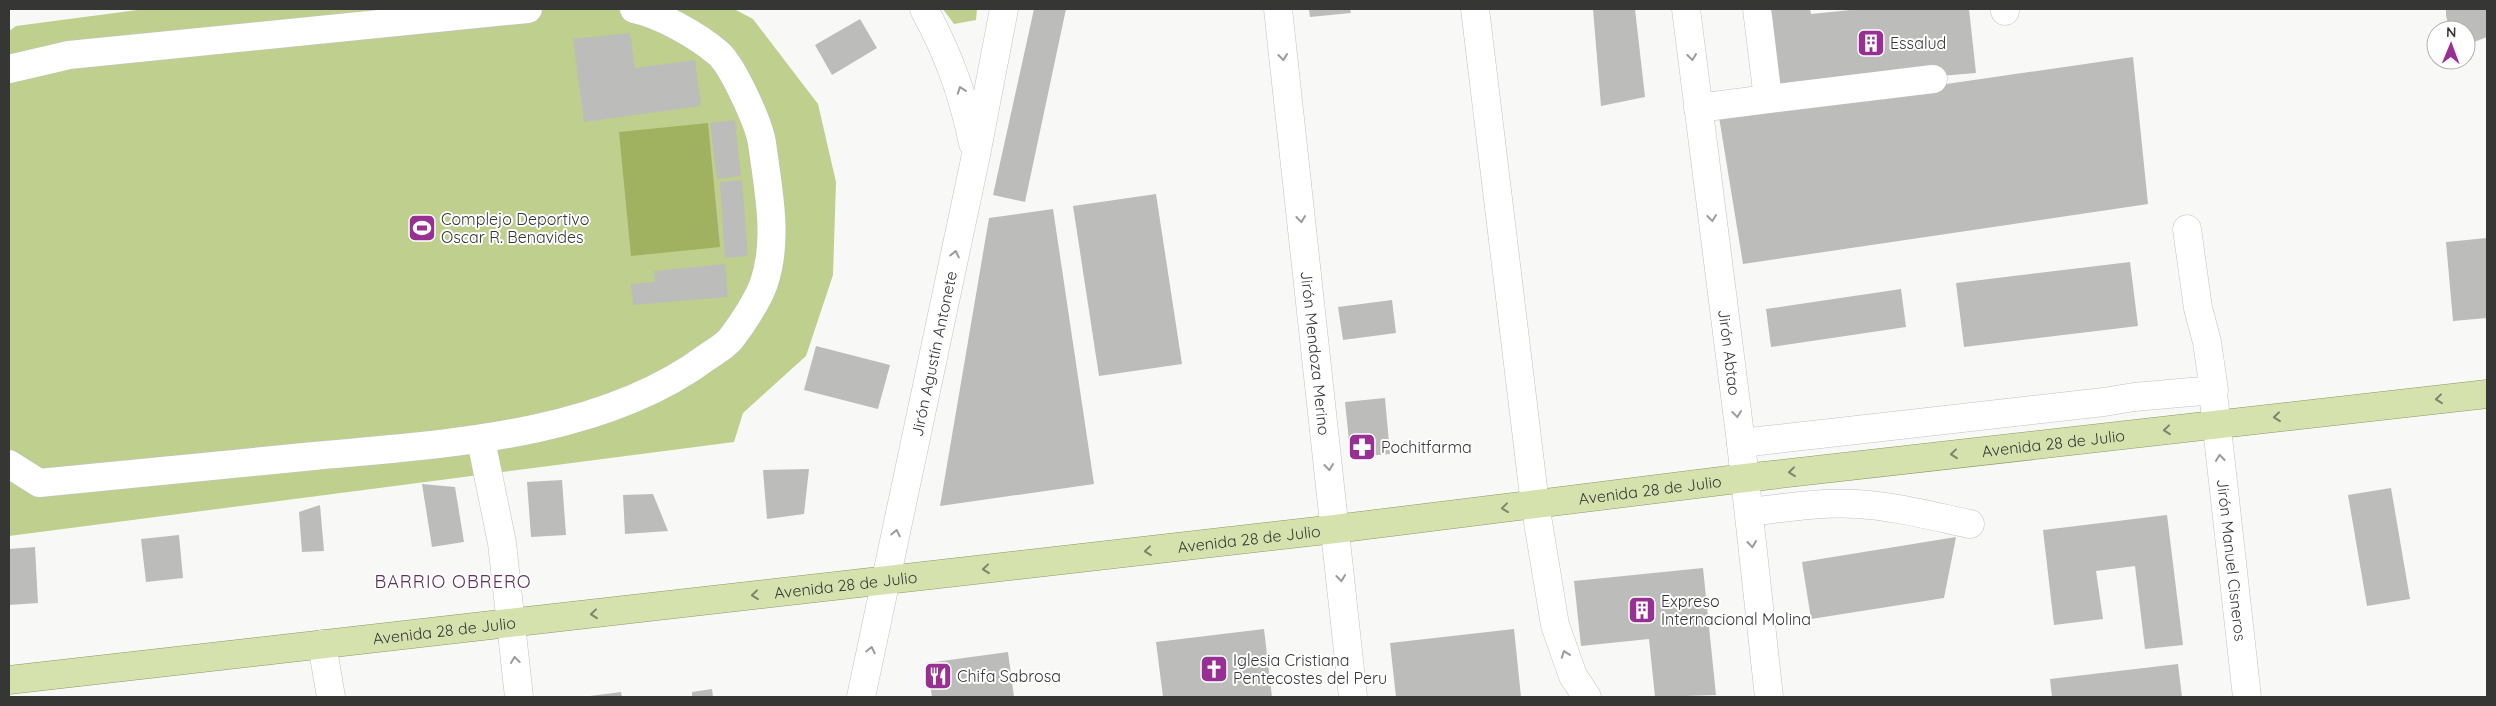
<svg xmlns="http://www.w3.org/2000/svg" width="2496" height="706" font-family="Quicksand,sans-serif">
	<rect width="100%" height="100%" fill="#f8f9f6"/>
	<!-- green -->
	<g fill="#bfcf8d">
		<polygon points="145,9 734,9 753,19 818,104 836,182 833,275 806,356 743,413 734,442 9,536 9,31 16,26"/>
		<polygon points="943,9 977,9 976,20 954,24"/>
	</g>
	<!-- water -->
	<polygon fill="#a0b25f" points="708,123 720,247 631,256 619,132"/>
	<!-- building -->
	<g fill="#bcbdba">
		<polygon points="1034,9 1066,9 1025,202 993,195"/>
		<polygon points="1309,9 1350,9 1351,13 1310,17"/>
		<polygon points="1593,9 1635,9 1645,97 1601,106"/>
		<polygon points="1765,9 1810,9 1811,14 1860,9 1969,9 1976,73 1773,90"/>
		<polygon points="2446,9 2487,9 2487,37 2474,42 2466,41 2466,30 2450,30 2446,16"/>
		<polygon points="860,19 877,48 832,75 815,45"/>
		<polygon points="630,33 635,68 695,60 701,106 584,122 573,39"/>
		<polygon points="2133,57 2148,204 1743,264 1719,117"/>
		<polygon points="735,120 741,176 717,179 710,123"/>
		<polygon points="742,180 748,256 725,258 720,182"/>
		<polygon points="1156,194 1182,364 1099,376 1073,206"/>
		<polygon points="1053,209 1094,484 940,506 989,218"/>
		<polygon points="2487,238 2487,318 2453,321 2446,242"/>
		<polygon points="2130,262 2138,326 1964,347 1956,283"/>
		<polygon points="725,264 728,297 633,305 631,284 655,282 654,271"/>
		<polygon points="1901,289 1906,327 1771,347 1766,309"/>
		<polygon points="1392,300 1396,333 1343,340 1338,307"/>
		<polygon points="816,346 890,365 878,409 804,390"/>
		<polygon points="1385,398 1390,454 1365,456 1349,441 1345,402"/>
		<polygon points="809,469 804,514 767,519 763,470"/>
		<polygon points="562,480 566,535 531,537 527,482"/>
		<polygon points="422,484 455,487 464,542 432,547"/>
		<polygon points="2391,488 2410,599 2367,606 2348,495"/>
		<polygon points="653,494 668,531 625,534 623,495"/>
		<polygon points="320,505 324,551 302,552 299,512"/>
		<polygon points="2167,515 2183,645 2145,649 2135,566 2096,571 2103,619 2054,625 2043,530"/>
		<polygon points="179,535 183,578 146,582 141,539"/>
		<polygon points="1956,537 1944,598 1811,619 1802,562"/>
		<polygon points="35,547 38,603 9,605 9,549"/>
		<polygon points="1703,568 1716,695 1655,697 1649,639 1581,646 1574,581"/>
		<polygon points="1264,629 1272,697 1163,697 1156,642"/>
		<polygon points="1514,629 1521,697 1396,697 1390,643"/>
		<polygon points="1008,652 1014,697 932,697 927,663"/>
		<polygon points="2178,664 2182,697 2052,697 2050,679"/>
		<polygon points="712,689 713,697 692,697 692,692"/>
		<polygon points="621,692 622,697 590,697 590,696"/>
	</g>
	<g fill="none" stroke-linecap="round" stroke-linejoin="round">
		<!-- minor casing -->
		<g stroke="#c1c2bf" stroke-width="29">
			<g id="minor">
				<path d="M924,9C949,56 962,91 973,143"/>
				<path id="s1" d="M1278,9L1353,697"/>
				<polyline points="1475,9 1535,504 1555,625 1573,676 1587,697"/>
				<path id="s2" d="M1686,9L1741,443L1769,697"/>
				<polyline points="1757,9 1768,99 1933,79"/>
				<polyline points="2005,9 2005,11"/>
				<polyline points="9,69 69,55 528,9"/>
				<polyline points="1698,108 1768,99"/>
				<path id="s3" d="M2214,401L2247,697"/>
				<polyline points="481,440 502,543 519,697"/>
				<polyline points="1741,443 2104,402 2134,397 2214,390 2207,342 2198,308 2187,229"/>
				<path d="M9,464L39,483C130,474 222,465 314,456C442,444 600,437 707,357C716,351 727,345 733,336C743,323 759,298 764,283C779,239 768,188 762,143C759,124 733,66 718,53C698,36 660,14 634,9"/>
				<path d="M1749,512C1784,508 1820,502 1856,504C1894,506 1932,516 1970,524"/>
				<polyline points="322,644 331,697"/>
				<path id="s4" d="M861,697L976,155L1004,9"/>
			</g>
		</g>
		<!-- major casing -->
		<g stroke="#8c9961" stroke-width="29">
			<g id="major">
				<path id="s5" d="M9,680L1335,529L1745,478L2487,394"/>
			</g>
		</g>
		<!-- minor -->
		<use href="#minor" stroke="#fff" stroke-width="28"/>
		<!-- major -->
		<use href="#major" stroke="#d6e2ae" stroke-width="28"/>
	</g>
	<!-- one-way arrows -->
	<defs><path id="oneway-chevron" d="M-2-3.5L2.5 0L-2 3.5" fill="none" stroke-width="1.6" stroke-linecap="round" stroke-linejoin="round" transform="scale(1.25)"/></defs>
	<g stroke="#9a9b9a">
		<use href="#oneway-chevron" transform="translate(1283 57) rotate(84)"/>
		<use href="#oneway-chevron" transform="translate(1692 57) rotate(83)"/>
		<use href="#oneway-chevron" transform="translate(961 90) rotate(-110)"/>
		<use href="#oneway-chevron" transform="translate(1712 218) rotate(83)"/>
		<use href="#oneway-chevron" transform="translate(1301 219) rotate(84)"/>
		<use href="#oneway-chevron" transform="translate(955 254) rotate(-78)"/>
		<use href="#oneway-chevron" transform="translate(1737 414) rotate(83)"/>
		<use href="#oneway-chevron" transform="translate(2220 458) rotate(-96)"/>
		<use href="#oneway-chevron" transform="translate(1329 467) rotate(84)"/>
		<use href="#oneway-chevron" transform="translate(896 533) rotate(-78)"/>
		<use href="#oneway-chevron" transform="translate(1752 544) rotate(84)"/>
		<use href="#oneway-chevron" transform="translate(1341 578) rotate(84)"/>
		<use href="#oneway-chevron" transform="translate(871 650) rotate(-78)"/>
		<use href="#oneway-chevron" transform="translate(1565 654) rotate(-110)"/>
		<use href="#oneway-chevron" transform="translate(515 660) rotate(-97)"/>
	</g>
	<g stroke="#7e846b">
		<use href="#oneway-chevron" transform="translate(2439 399) rotate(174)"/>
		<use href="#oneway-chevron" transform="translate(2277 417) rotate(174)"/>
		<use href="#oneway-chevron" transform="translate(2167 430) rotate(174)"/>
		<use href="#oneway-chevron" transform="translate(1954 454) rotate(174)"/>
		<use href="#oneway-chevron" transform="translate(1792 472) rotate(174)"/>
		<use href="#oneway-chevron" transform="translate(1505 508) rotate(173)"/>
		<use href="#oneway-chevron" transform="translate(1148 551) rotate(174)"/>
		<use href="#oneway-chevron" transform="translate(986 569) rotate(174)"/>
		<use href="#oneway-chevron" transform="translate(755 595) rotate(174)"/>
		<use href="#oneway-chevron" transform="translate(594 614) rotate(174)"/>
	</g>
	<!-- icons -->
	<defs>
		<g id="building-square" transform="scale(1.4375)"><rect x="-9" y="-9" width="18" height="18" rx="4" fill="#983093" stroke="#fff"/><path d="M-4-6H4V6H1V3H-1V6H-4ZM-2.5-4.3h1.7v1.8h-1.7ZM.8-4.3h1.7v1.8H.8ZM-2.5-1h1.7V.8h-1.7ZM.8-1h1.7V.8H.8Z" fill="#fff"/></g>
		<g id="stadium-square" transform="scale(1.4375)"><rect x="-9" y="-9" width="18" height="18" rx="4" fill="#983093" stroke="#fff"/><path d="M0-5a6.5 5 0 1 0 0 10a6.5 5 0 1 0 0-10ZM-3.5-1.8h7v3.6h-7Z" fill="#fff"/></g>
		<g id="pharmacy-square" transform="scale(1.4375)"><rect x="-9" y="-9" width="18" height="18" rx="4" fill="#983093" stroke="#fff"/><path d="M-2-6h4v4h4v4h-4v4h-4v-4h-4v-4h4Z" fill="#fff"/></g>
		<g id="church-square" transform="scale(1.4375)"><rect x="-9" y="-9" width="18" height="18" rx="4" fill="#983093" stroke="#fff"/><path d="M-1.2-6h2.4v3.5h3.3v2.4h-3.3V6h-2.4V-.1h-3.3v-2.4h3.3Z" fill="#fff"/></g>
		<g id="restaurant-square" transform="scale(1.4375)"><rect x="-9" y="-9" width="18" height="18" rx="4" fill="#983093" stroke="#fff"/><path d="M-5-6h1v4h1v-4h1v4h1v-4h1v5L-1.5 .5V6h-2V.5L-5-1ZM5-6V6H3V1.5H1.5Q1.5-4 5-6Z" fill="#fff"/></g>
	</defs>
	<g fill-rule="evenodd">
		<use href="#building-square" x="1871" y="43"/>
		<use href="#stadium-square" x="422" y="228"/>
		<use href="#pharmacy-square" x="1362" y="447"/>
		<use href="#building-square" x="1642" y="610"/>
		<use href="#church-square" x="1214" y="669"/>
		<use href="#restaurant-square" x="938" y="676"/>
	</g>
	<g text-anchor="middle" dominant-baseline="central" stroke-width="4" stroke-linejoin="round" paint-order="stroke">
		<!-- poi labels -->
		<g font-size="16" fill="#363735" stroke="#fff" text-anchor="start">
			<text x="1890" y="43">Essalud</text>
			<text x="441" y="219">Complejo Deportivo<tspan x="441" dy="18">Oscar R. Benavides</tspan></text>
			<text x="1381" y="447">Pochitfarma</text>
			<text x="1661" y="601">Expreso<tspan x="1661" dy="18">Internacional Molina</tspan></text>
			<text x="1233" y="660">Iglesia Cristiana<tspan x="1233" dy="18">Pentecostes del Peru</tspan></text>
			<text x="957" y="676">Chifa Sabrosa</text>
		</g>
		<!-- street labels -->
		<g font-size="16" fill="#363735" stroke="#fff">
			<text stroke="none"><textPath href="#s4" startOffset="351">Jirón Agustín Antonete</textPath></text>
			<text stroke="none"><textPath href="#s1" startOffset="346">Jirón Mendoza Merino</textPath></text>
			<text stroke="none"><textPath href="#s2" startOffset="346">Jirón Abtao</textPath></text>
			<text stroke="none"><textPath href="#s5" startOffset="2058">Avenida 28 de Julio</textPath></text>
			<text stroke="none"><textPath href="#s5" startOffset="1652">Avenida 28 de Julio</textPath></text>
			<text stroke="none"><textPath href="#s5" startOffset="1248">Avenida 28 de Julio</textPath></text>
			<text stroke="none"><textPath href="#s3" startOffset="160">Jirón Manuel Cisneros</textPath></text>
			<text stroke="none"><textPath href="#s5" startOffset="842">Avenida 28 de Julio</textPath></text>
			<text stroke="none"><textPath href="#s5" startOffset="438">Avenida 28 de Julio</textPath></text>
		</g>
		<!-- neighbourhood labels -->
		<g font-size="18" letter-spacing="1" fill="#612e5e" stroke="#fff">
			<text x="453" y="581">BARRIO OBRERO</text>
		</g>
	</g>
	<!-- border -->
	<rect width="2496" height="706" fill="none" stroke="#363735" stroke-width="20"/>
	<!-- north arrow -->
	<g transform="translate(2451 45) rotate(1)"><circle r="24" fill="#ffffff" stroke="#afafae"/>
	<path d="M0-4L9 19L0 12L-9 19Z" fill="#983093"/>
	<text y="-8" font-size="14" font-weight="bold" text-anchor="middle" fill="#363735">N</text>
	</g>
</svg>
